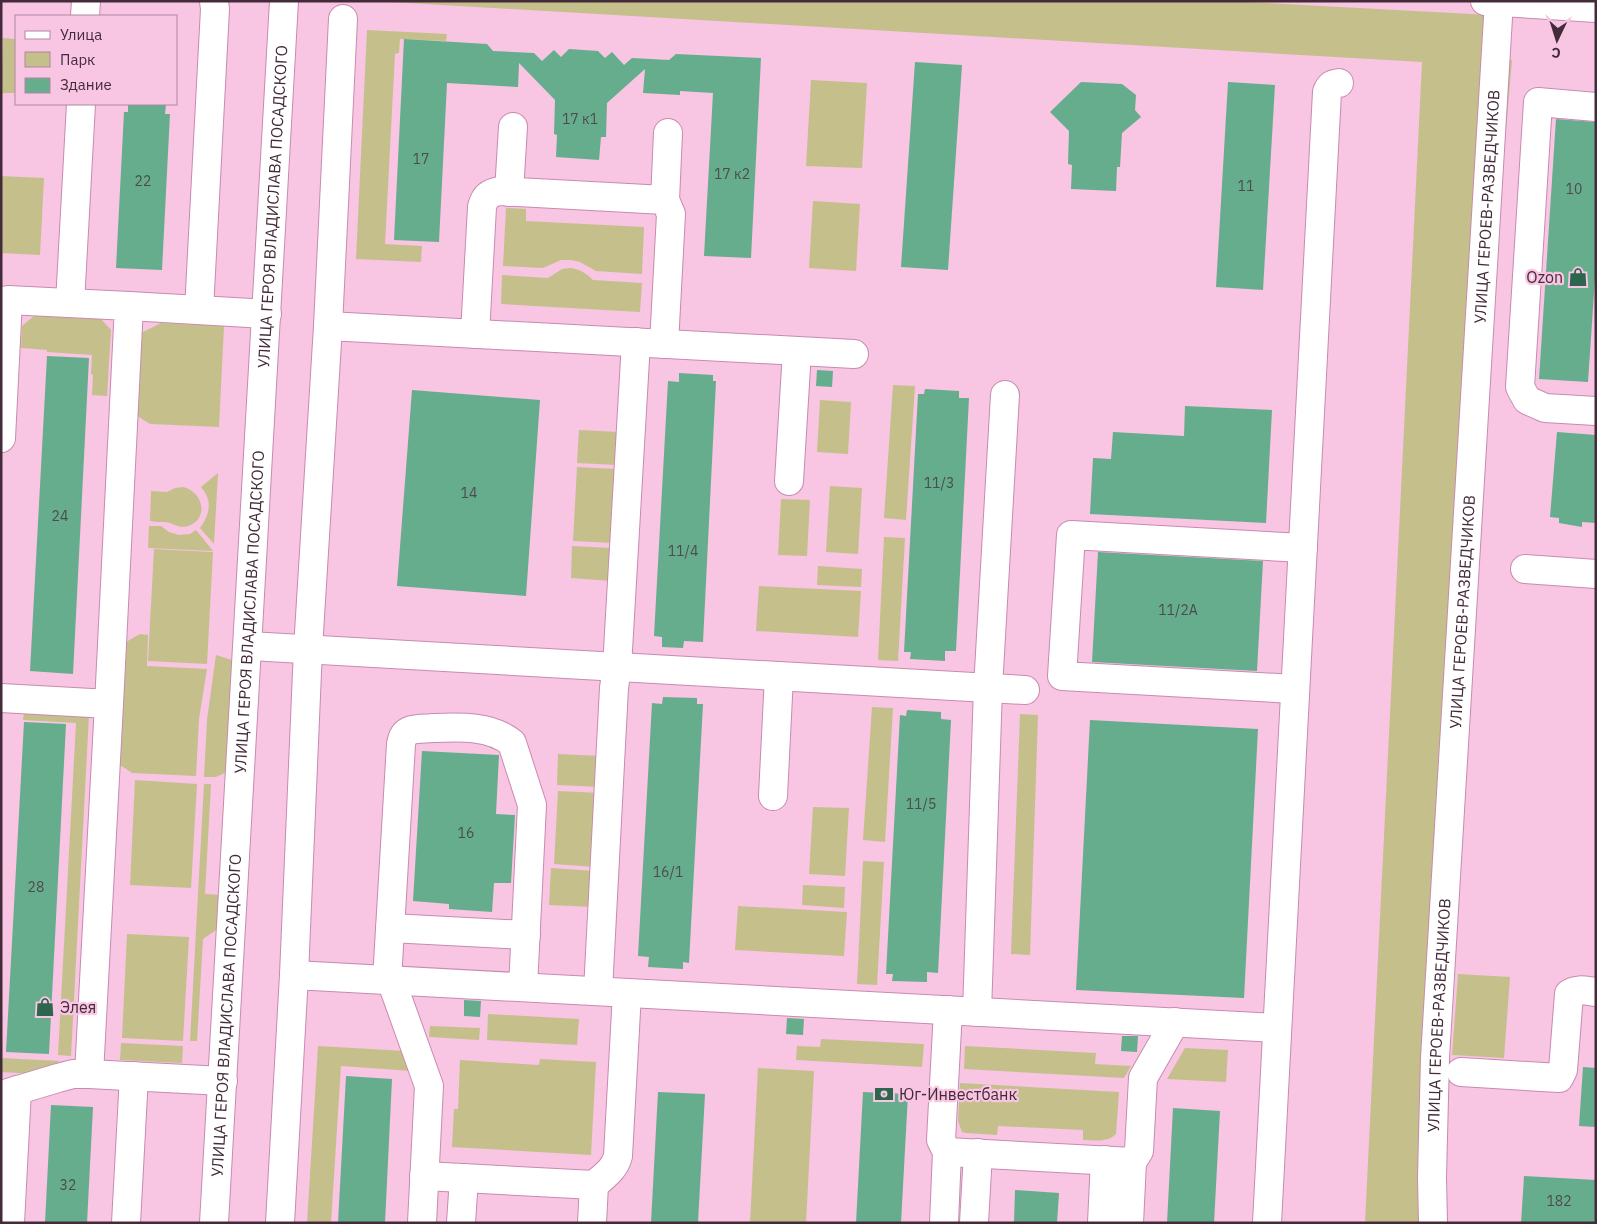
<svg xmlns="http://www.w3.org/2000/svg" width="1597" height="1224" font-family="'IBM Plex Sans',sans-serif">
	<rect width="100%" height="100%" fill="#f8c5e2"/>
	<!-- green -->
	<g fill="#c5c08b">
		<polygon points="374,1 1228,1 1490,15 1488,60 1512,60 1424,1106 1424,1223 1365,1223 1422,62"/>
		<polygon points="367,30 447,34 446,41 400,39 399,53 395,54 385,244 422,246 421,262 356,259"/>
		<polygon points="3,38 16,39 16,93 1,93"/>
		<polygon points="811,80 867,83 862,168 806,166"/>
		<polygon points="1,176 44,178 40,255 1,253"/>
		<polygon points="813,201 860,204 856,271 809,268"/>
		<polygon points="506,208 526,209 526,221 644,227 642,274 596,271 580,262 571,260 561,260 543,268 503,266"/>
		<path d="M571,268C581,270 586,273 593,280L642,283L640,312L501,304L502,275L548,278L562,269Z"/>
		<polygon points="34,316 101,319 111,330 107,396 92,395 93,375 91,374 92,355 47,352 47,350 21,348 22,326"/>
		<polygon points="161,323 224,326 219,427 150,424 136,415 141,333"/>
		<polygon points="893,385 915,386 906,520 884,518"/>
		<polygon points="820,400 851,402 848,454 817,452"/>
		<polygon points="579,430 619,432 618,465 577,463"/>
		<polygon points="577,467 617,469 613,543 573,541"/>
		<path d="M218,473L214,544L200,528C210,514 213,501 201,487Z"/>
		<polygon points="830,486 862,488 858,554 826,552"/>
		<path d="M183,487C204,492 209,519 188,526C179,529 173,523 166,522C160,522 155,522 150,521L151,491L167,492L175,488Z"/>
		<polygon points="781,499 810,500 807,556 778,555"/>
		<polygon points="149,526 161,526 169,532 179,535 190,534 196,530 213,551 148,548"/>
		<polygon points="884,537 905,538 898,661 878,660"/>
		<polygon points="572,546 613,548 611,581 571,578"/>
		<polygon points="154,549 213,552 207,664 148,661"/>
		<polygon points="818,566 862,569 861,587 817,585"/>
		<polygon points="759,586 861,591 858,637 756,631"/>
		<polygon points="140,634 148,635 147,666 207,669 199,719 196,776 132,773 120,765 126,642"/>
		<polygon points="216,655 235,661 229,771 216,777 204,777 207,720"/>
		<polygon points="872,707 893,708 885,842 863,840"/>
		<polygon points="24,712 89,715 71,1056 58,1055 76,723 23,720"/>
		<polygon points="1020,714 1038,715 1030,955 1011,954"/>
		<polygon points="558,754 602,756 600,787 557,785"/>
		<polygon points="135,780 197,784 191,888 130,885"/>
		<polygon points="204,784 211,784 205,894 221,895 219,928 203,939 197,1041 190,1041"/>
		<polygon points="558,791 600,793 596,867 554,864"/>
		<polygon points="813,807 849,808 845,876 809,874"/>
		<polygon points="863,861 884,862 877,985 857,984"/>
		<polygon points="551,868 595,871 594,907 549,905"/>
		<polygon points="803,885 845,887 844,908 802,905"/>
		<polygon points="738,906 847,912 844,956 735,950"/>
		<polygon points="127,934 189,937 183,1041 122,1038"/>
		<polygon points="1458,974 1510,977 1504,1058 1452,1055"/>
		<polygon points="488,1014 579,1019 577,1045 487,1040"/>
		<polygon points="430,1026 480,1028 479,1040 429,1037"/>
		<polygon points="821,1039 924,1044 922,1067 796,1060 797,1046 820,1047"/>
		<polygon points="121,1043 183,1046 182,1063 120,1060"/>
		<polygon points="318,1046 405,1051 412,1071 341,1066 331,1223 307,1223"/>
		<polygon points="965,1046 1096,1053 1095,1064 1131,1066 1124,1078 964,1069"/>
		<polygon points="1185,1048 1228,1050 1226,1082 1167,1079"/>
		<polygon points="1,1058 60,1061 34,1074 1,1072"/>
		<polygon points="540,1059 596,1062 591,1155 452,1147 454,1109 458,1109 460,1060 539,1065"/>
		<polygon points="758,1068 814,1071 806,1223 750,1223"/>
		<path d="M960,1083L1119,1092L1116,1134C1107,1143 1095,1140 1083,1140V1130L998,1126L997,1135L966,1133L962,1132L958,1121Z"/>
	</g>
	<!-- building -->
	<g fill="#66ad8d">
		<polygon points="404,39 487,44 493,51 534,53 542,61 554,50 561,57 569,49 598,51 605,58 612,52 624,65 632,58 669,60 676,54 761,58 751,258 704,256 713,93 680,91 680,95 643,93 645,69 607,103 606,137 601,137 599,160 556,157 557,135 554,134 555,100 519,63 518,87 447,83 439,242 394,240"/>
		<polygon points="915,62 962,65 948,270 901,267"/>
		<polygon points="1081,82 1122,84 1136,95 1135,110 1141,117 1122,133 1120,167 1117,167 1116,191 1071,189 1072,165 1068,164 1069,131 1050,112"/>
		<polygon points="1228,82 1275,85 1263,290 1216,287"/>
		<polygon points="128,104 166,104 165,114 170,114 162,270 116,268 124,112 128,112"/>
		<polygon points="1556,119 1596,122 1596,263 1588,382 1539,379"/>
		<polygon points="47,356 89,358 73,674 30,671"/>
		<polygon points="817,370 833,371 832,387 816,386"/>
		<polygon points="679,373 713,375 713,381 716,381 703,642 684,641 683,648 662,647 662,637 654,636 668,381 679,382"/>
		<polygon points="925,389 959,391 959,398 969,398 956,651 945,651 945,661 910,659 911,652 904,652 918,394 924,394"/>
		<polygon points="412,390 540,400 526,596 397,586"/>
		<polygon points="1185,406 1272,410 1266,523 1090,514 1093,458 1111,459 1113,432 1184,436"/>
		<polygon points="1557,432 1596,435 1596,523 1582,522 1582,527 1559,523 1559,518 1550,517"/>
		<polygon points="1098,552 1263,561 1257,671 1092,662"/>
		<polygon points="663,697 697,698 697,704 703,704 689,963 683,962 683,969 648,967 649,957 638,956 652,703 662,704"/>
		<polygon points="907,710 941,712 941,719 951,720 938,973 927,972 927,982 892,981 893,974 886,974 900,715 906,716"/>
		<polygon points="1090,720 1258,729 1244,998 1076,990"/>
		<polygon points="24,722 66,724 49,1054 6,1052"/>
		<polygon points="422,751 499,755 496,814 515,815 511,883 494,883 492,912 449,909 449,904 413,901"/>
		<polygon points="464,1000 481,1001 480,1017 464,1016"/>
		<polygon points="787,1018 804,1019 803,1035 786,1034"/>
		<polygon points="1122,1036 1138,1036 1137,1052 1121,1051"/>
		<polygon points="1583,1067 1596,1068 1596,1127 1579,1126"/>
		<polygon points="346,1076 392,1079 385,1223 338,1223"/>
		<polygon points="658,1092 705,1094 698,1223 651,1223"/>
		<polygon points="863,1092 908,1094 901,1223 856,1223"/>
		<polygon points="51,1105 93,1107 87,1223 45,1223"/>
		<polygon points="1173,1108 1220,1111 1214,1223 1167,1223"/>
		<polygon points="1524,1176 1596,1180 1596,1223 1521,1223"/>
		<polygon points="1015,1190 1059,1193 1057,1223 1014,1223"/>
	</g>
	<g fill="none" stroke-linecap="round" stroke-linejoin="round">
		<!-- minor casing -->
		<g stroke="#c88baf" stroke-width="30">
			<g id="minor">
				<polyline points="1485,1 1596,8"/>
				<polyline points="85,16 86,1"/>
				<polyline points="1596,107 1538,102 1520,387 1527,400 1545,408 1596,411"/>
				<polyline points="509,192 513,127"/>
				<polyline points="665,200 668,133"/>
				<polyline points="70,303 81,104"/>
				<polyline points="129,306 267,314"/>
				<polyline points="199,310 215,9 214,1"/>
				<polyline points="328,326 854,354"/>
				<path d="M475,334L482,207C485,196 489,193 500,191L665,200L671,214L664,344"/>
				<polyline points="1,438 8,300 129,306 109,704"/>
				<polyline points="789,481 797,351"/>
				<polyline points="1525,569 1596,574"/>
				<polyline points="248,646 1025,690"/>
				<polyline points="1295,689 1062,676 1071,535 1303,548"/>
				<polyline points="1,698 109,704 89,1074"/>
				<polyline points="773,796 779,676"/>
				<polyline points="390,928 526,935"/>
				<polyline points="294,975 308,649 328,326 343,19"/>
				<path d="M387,980L401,744C402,739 403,734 409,731C416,728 425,729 432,728C458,727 491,725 512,743L532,805L523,987"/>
				<polyline points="391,980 429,1086 422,1223"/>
				<polyline points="598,991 614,688 617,667 636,342"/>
				<polyline points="977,1012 988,688 1005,395"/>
				<path d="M1461,1072L1559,1078L1563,1070L1569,994C1576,988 1587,991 1596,992"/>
				<polyline points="1,1095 58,1078 73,1074 89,1074 223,1081"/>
				<polyline points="947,1152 1132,1162"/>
				<polyline points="424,1176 594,1185"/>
				<polyline points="10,1223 17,1090"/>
				<polyline points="126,1223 134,1076"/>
				<path id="s1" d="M214,1223L284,1"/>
				<polyline points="280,1223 294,975 1277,1028"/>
				<polyline points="461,1223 464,1178"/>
				<path d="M592,1223L594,1185C604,1176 615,1169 618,1156L627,993"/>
				<polyline points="944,1223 947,1152 941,1140 948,1010"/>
				<polyline points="974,1223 978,1153"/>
				<polyline points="1102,1223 1105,1160"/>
				<polyline points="1129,1223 1132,1162 1139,1151 1143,1078 1175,1022"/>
				<path d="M1267,1223L1327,92C1330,85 1332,84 1339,83"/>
				<path id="s2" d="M1433,1223L1432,1177L1435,1058L1499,1"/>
			</g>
		</g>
		<!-- minor -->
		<use href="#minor" stroke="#fff" stroke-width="28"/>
	</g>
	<!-- icons -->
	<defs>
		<g id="shop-bare" transform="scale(1.5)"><path d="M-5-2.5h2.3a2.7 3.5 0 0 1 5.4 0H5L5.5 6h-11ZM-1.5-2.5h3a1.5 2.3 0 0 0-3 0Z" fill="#2d654d" stroke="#f8c5e2" stroke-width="2.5" paint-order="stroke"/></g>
		<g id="bank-bare" transform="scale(1.5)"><path d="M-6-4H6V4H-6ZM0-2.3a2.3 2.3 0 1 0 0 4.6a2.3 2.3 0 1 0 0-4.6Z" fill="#2d654d" stroke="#f8c5e2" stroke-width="2.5" paint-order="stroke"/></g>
	</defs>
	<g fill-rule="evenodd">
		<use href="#shop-bare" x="1578" y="277"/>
		<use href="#shop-bare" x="45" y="1007"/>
		<use href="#bank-bare" x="884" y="1094"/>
	</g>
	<g text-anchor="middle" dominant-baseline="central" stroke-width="4.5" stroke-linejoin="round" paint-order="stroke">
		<!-- number labels -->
		<g font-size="14" fill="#4c4c4f">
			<text x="580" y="119">17 к1</text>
			<text x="421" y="159">17</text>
			<text x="732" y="174">17 к2</text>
			<text x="143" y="181">22</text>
			<text x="1246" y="186">11</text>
			<text x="1574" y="189">10</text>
			<text x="939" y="483">11/3</text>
			<text x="469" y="493">14</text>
			<text x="60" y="516">24</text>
			<text x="683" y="551">11/4</text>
			<text x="1178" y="610">11/2А</text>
			<text x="921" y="804">11/5</text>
			<text x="466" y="833">16</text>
			<text x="668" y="872">16/1</text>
			<text x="36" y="887">28</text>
			<text x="68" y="1185">32</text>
			<text x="1559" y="1201">182</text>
		</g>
		<!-- street labels -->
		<g font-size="16" fill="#442b3a" stroke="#f8c5e2">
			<text stroke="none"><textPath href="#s1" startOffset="1018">УЛИЦА ГЕРОЯ ВЛАДИСЛАВА ПОСАДСКОГО</textPath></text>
			<text stroke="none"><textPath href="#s2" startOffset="1018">УЛИЦА ГЕРОЕВ-РАЗВЕДЧИКОВ</textPath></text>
			<text stroke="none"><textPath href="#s1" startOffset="612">УЛИЦА ГЕРОЯ ВЛАДИСЛАВА ПОСАДСКОГО</textPath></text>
			<text stroke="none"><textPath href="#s2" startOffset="612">УЛИЦА ГЕРОЕВ-РАЗВЕДЧИКОВ</textPath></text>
			<text stroke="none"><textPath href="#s1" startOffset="208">УЛИЦА ГЕРОЯ ВЛАДИСЛАВА ПОСАДСКОГО</textPath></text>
			<text stroke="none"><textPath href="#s2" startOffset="208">УЛИЦА ГЕРОЕВ-РАЗВЕДЧИКОВ</textPath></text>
		</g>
		<!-- poi labels -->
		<g font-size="16" fill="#442b3a" stroke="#f8c5e2" text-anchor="start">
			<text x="1563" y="277" text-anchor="end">Ozon</text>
			<text x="60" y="1007">Элея</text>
			<text x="899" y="1094">Юг-Инвестбанк</text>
		</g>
	</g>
	<!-- border -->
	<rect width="1597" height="1224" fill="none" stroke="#442b3a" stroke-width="5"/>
	<!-- legend -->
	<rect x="15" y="15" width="162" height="90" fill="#f8c5e2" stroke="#b0879f"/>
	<rect x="25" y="31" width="25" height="8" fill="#ffffff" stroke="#b0879f"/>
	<text x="60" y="40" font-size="15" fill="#442b3a">Улица</text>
	<rect x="25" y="52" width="25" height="15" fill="#c5c08b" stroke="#b0879f"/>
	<text x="60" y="65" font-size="15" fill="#442b3a">Парк</text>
	<rect x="25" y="78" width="25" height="15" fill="#66ad8d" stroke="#b0879f"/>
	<text x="60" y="90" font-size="15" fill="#442b3a">Здание</text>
	<!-- north arrow -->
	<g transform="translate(1557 40) rotate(184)" stroke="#f8c5e2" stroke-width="4" paint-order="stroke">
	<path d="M0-4L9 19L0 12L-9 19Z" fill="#442b3a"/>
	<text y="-8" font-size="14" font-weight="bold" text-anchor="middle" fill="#442b3a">С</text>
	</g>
</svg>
